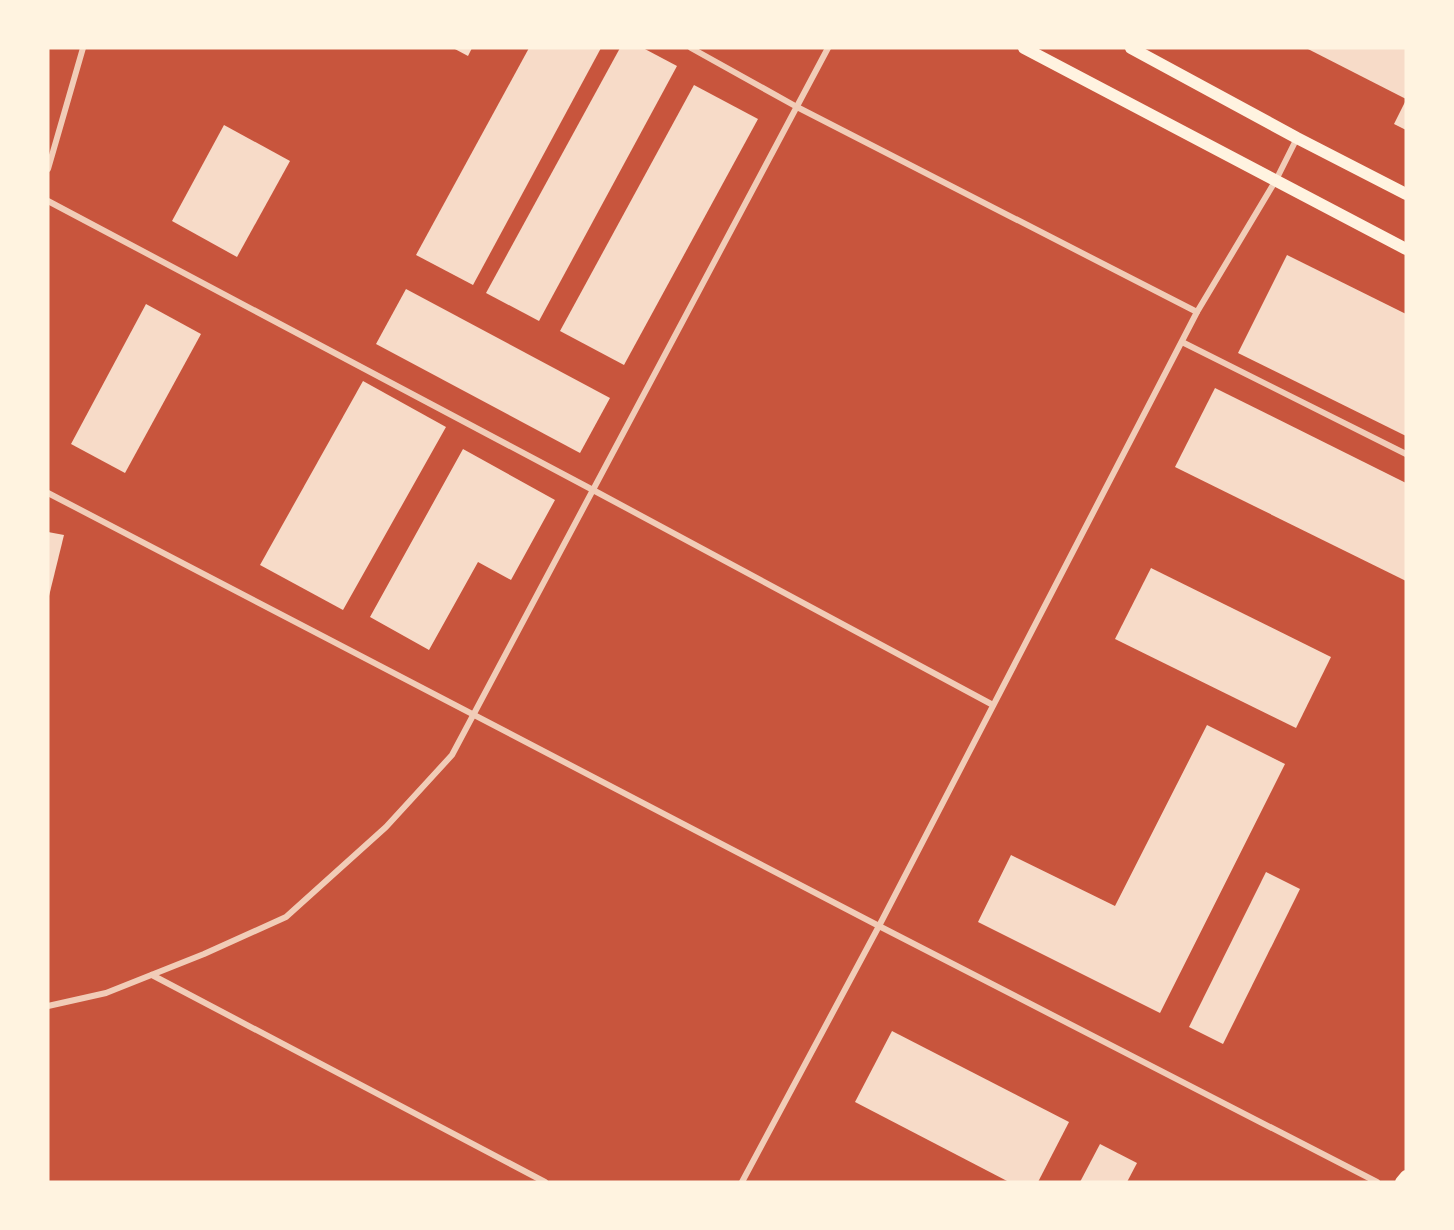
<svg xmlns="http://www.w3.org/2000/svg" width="1454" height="1230" font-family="Raleway,sans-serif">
	<rect width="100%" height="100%" fill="#c8553d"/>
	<!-- building -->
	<g fill="#f7dbc8">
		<polygon points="453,48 472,48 468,56"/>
		<polygon points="529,48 601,48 473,285 416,255"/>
		<polygon points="620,48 643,48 677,66 539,321 486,293"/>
		<polygon points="1306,48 1406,48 1406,99"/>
		<polygon points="694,85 758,119 624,365 560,331"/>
		<polygon points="1406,100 1406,130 1394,124"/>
		<polygon points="224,125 290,161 237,257 172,221"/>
		<polygon points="1287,255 1406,314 1406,436 1238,353"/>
		<polygon points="406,289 610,398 580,453 376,344"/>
		<polygon points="146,304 201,334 125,473 71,444"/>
		<polygon points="363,381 446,427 343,610 260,565"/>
		<polygon points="1215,388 1406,483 1406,581 1175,467"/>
		<polygon points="463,449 555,500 511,580 478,562 429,650 370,617"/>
		<polygon points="48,532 64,535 49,596 48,595"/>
		<polygon points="1151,568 1331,657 1296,728 1115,639"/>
		<polygon points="1207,725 1285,764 1160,1013 978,922 1011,855 1115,906"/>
		<polygon points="1266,872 1300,889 1223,1044 1189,1027"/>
		<polygon points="892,1031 1069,1122 1038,1182 1009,1182 855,1102"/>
		<polygon points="1100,1144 1137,1163 1127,1182 1080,1182"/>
	</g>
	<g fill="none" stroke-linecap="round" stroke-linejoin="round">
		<!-- minor -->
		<g stroke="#f1ccb7" stroke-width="6">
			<polyline points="691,48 797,107 1197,312"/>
			<polyline points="48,169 83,48"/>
			<polyline points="48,201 593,490 993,705"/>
			<polyline points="1182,342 1406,454"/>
			<polyline points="48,493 879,926 1377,1182"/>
			<polyline points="152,975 545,1182"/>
			<polyline points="48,1006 106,993 204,954 286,917 386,827 452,755 828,48"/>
			<polyline points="742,1182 879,926 1197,312 1276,180 1297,138"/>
		</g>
		<!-- secondary -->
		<g stroke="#fff3e0" stroke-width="12">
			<polyline points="1024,48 1406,249"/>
			<polyline points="1131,48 1297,138 1406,194"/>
			<polyline points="1401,1182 1406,1176"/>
		</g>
	</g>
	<!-- border -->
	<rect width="1454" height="1230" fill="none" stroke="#fff3e0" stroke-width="99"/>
</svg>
